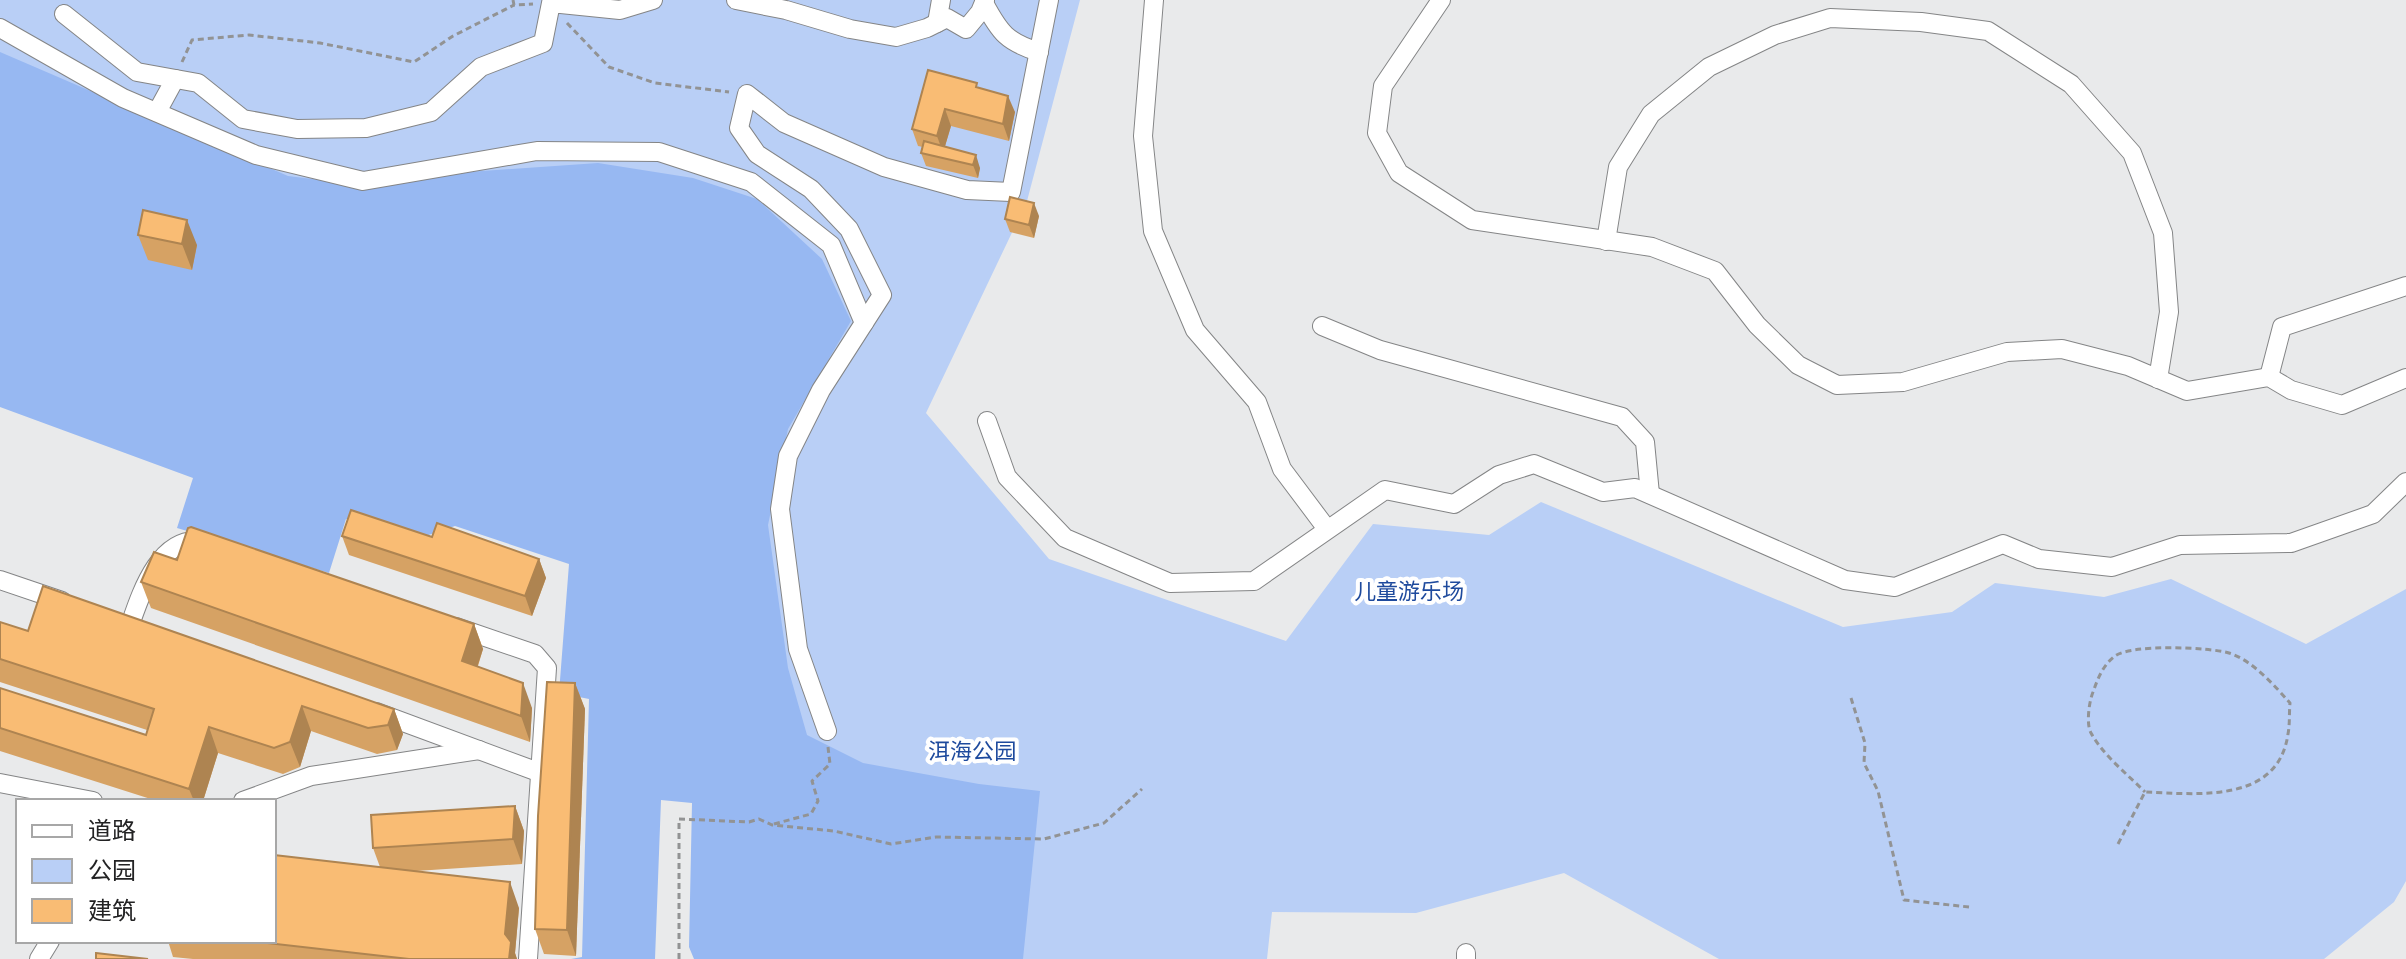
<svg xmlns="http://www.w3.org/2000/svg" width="2406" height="959" font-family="'Asap Condensed','Noto Sans SC',sans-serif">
	<rect width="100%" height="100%" fill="#e9eaeb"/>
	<!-- green -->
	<polygon fill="#b9cff6" points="0,0 1080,0 1027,201 926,413 1049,559 1286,641 1373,524 1489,535 1541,502 1843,627 1952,612 1995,583 2104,597 2171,579 2306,644 2406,589 2406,881 2394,902 2324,959 1719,959 1564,873 1416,913 1272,912 1267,959 886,959 705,596 0,193"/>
	<!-- forest -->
	<polygon fill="#97b8f2" points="0,52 288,176 370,186 468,172 598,163 693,178 757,199 822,259 851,321 788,429 768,525 788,668 807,735 863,763 979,784 1040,791 1023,959 694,959 689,947 692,803 661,800 655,959 571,959 582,957 589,699 559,693 569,564 455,526 417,539 346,519 329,573 177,528 193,478 0,407"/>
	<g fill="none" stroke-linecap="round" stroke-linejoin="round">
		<!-- minor casing -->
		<g stroke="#848586" stroke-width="20">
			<g id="minor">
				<polyline points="736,0 786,10 850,29 896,37 927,28 947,18 966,29 980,12 985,0"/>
				<polyline points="1154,0 1143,136 1153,231 1195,330 1257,402 1282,469 1327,529"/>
				<polyline points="1441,0 1383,86 1377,133 1399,173 1472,220 1652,247 1715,271 1757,325 1798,365 1837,385 1903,382 2007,352 2062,349 2128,366 2187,391 2269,377 2291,390 2342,405 2406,378"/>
				<path d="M984,3C1000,33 1007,42 1039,52"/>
				<polyline points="64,14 137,72 198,83 243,119 297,129 366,128 431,112 481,67 543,43 551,3 620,10 653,0"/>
				<polyline points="937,23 941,0"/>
				<polyline points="0,28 123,98 256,155 363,181 537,151 659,152 751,182 831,245 864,323"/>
				<polyline points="157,112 175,79"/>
				<polyline points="1606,241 1618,167 1651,114 1709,67 1775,35 1830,18 1921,22 1988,31 2071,84 2132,153 2163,233 2169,312 2158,379"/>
				<polyline points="1322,326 1380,350 1622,417 1645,442 1650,494"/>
				<polyline points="2269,377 2282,327 2406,286"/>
				<polyline points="987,421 1007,477 1065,538 1170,583 1254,581 1385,490 1454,504 1499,475 1534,464 1603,492 1635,488 1845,580 1895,587 2003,544 2039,559 2112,567 2180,545 2291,543 2373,514 2406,482"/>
				<polyline points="0,580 62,601"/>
				<path d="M130,625C141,593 160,533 205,542"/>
				<polyline points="456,627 535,654 547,668 528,959"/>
				<polyline points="376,712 541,773"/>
				<polyline points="827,731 798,649 780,509 788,456 821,390 882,295 849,229 811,189 757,154 739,128 747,94 784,123 884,167 967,190 1011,192 1049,0"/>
				<polyline points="0,783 93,801"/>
				<polyline points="243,801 311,776 479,750"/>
				<polyline points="1466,953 1466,959"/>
				<polyline points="39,959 50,941"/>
			</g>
		</g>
		<!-- path -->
		<g stroke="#929394" stroke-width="3" stroke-dasharray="6 4" stroke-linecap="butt">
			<polyline points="513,0 514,5 533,4"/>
			<polyline points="567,23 609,67 655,83 729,92"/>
			<polyline points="182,62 192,40 249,35 320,43 414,62 453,36 514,5"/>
			<polyline points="1851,698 1865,743 1864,763 1878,791 1904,900 1969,907"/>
			<polyline points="774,824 811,814 818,801 812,781 830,764 828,747"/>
			<path d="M2118,844L2145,792C2197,794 2278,804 2288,734C2290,724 2289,713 2290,703C2274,685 2252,660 2229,653C2209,647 2131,644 2115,656C2103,665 2098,678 2093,692C2089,702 2086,724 2091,733C2103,755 2127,774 2145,792"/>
			<polyline points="679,959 679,819 749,822 759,819 772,825 834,831 891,844 936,837 1044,839 1104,823 1142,789"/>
		</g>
		<!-- minor -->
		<use href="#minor" stroke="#fff" stroke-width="18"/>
	</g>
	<!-- wall -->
	<g fill="#d6a264">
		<polygon points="979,87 1015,112 1009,141 951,126 945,146 980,168 978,178 926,166 921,153 923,147 918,146 912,129"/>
		<polygon points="1039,216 1034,238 1010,232 1005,219"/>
		<polygon points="138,235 197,245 192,270 148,260"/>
		<polygon points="342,536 432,537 539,559 546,578 532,616 349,555"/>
		<polygon points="177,560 474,624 483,649 478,666 532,708 530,742 151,608 141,582"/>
		<polygon points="0,622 28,631 394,709 403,734 397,750 377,754 311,731 300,767 283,774 218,753 203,801 157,801 0,751 0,688 146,735 147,730 0,682"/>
		<polygon points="575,683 585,709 576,956 544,954 535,929"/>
		<polygon points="515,806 524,831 522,864 416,871 519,908 515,953 517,959 193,959 173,957 168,941 274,941 380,867 373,848"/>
	</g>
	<!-- shaded-wall -->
	<g fill="#ae8451">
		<polygon points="1008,96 1015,112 1009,141 1003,124"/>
		<polygon points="945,109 951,126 943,153 937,136"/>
		<polygon points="976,155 980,168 978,178 973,165"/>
		<polygon points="1034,203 1039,216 1034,238 1029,225"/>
		<polygon points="187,220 197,245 192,270 182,244"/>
		<polygon points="539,559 546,578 532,616 525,596"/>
		<polygon points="474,624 483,649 471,686 462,661"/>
		<polygon points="523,683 532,708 530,742 521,716"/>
		<polygon points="575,683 585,709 576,956 567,930"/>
		<polygon points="302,706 311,731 300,767 290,742"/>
		<polygon points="394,709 403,734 397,750 388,725"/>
		<polygon points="209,727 218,753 203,801 194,801 189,789"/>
		<polygon points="515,806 524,831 522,864 513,839"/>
		<polygon points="510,882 519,908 515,953 517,959 509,959 505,934"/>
	</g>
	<!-- building -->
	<g fill="#f9bc74" stroke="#ae8451" stroke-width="2">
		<polygon points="928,70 977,83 976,87 1008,96 1003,124 945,109 937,136 912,129"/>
		<polygon points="924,141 976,155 973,165 921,153"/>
		<polygon points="1010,197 1034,203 1029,225 1005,219"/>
		<polygon points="143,210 187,220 182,244 138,235"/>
		<polygon points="351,510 432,537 437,523 539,559 525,596 342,536"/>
		<polygon points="191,527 474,624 462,661 523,683 521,716 141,582 154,552 177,560 188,528"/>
		<polygon points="43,586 394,709 388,725 368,728 302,706 290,742 274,748 209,727 189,789 0,728 0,688 146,735 154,709 0,659 0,622 28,631"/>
		<polygon points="547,682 575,683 567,930 535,929 538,816"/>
		<polygon points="515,806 513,839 373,848 371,815"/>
		<polygon points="274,855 510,882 505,934 511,942 509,959 409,959 250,941 274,941"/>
		<polygon points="96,953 148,959 96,959"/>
	</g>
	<g text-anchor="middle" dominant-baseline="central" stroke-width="8" stroke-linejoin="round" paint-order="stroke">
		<!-- park labels -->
		<g font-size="22" fill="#1e4a9d" stroke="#fff">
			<text x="1409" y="591">儿童游乐场</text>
			<text x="972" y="751">洱海公园</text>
		</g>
	</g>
	<!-- legend -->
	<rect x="16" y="799" width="260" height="144" fill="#ffffff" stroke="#a7a7a7" stroke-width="2"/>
	<rect x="32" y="825" width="40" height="12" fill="#ffffff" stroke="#a7a7a7" stroke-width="2"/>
	<text x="88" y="839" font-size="24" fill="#232324">道路</text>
	<rect x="32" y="859" width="40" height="24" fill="#b9cff6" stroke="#a7a7a7" stroke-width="2"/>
	<text x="88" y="879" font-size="24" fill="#232324">公园</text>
	<rect x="32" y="899" width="40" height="24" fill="#f9bc74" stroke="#a7a7a7" stroke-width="2"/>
	<text x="88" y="919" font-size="24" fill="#232324">建筑</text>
</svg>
